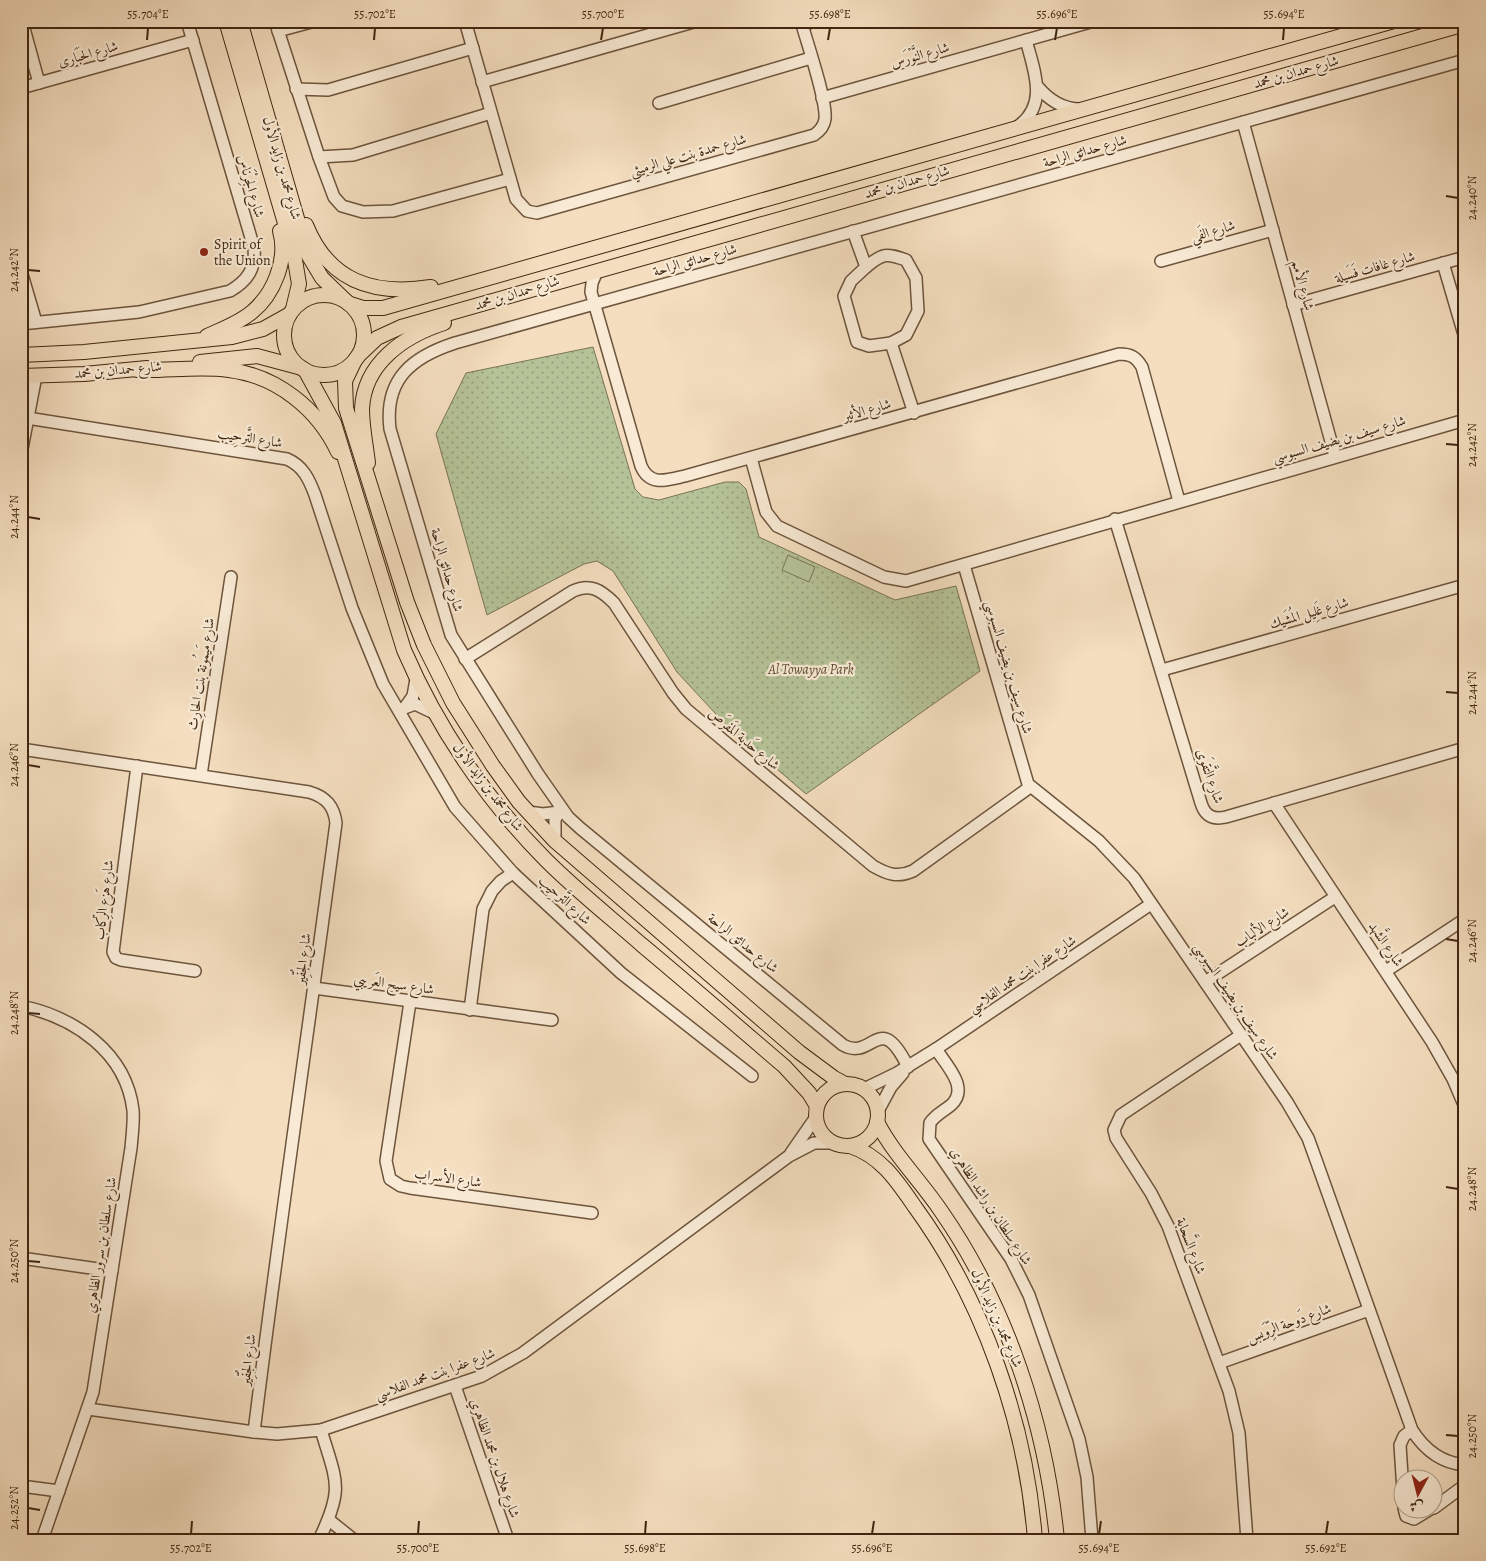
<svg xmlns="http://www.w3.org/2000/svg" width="1486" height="1561" font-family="Alegreya,Amiri,serif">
	<defs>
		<pattern id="grass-dots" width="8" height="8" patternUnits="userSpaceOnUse" patternTransform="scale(1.25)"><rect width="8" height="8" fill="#b5c297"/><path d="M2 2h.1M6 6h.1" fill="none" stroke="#959d7a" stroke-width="1.8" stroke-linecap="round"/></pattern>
	</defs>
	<rect width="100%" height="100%" fill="#f4debf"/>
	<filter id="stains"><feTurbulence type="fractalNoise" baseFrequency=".004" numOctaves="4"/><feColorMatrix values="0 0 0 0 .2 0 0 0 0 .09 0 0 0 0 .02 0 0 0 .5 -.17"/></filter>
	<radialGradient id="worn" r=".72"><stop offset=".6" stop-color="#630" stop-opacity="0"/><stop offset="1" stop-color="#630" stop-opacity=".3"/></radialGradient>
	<!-- grass -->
	<polygon fill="url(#grass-dots)" stroke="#7a7454" points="593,347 635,489 643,497 659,500 725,482 739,482 746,489 759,537 895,600 956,586 980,671 806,794 727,726 677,672 613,571 597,561 584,564 487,615 436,434 466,373"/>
	<!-- garden -->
	<polygon fill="#b5c297" stroke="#7a7454" points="788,555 815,567 809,582 782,570"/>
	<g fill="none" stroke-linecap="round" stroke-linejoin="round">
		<!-- minor casing -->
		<g stroke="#6d543c" stroke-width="14">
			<g id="minor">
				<polyline points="22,21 39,83"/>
				<polyline points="275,21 319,157 334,197 342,206 363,212 393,211 510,179"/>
				<path d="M465,21L516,199L527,211L537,213L814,135C820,131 824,126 825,119C827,100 807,43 801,21"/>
				<polyline points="802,25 815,21"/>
				<polyline points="278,31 315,21"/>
				<polyline points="482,82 697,21"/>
				<path d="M1038,87C1049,100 1061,108 1078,109"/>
				<polyline points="21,88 193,40"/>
				<polyline points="296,89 328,90 473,48"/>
				<polyline points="822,98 1094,21"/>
				<polyline points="659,103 811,58"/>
				<polyline points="1243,122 1335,456"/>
				<path d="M1017,127C1049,105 1034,71 1026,40"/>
				<polyline points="319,157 353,155 491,113"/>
				<polyline points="853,231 866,267 851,281 844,296 857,342 869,346 891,343 914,413"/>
				<polyline points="1161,261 1273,230"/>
				<polyline points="1443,263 1465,338"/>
				<path d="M866,267C883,253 886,253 906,260L916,278L918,311L906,335L891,343"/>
				<polyline points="21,271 36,322"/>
				<path d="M597,271L592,283L591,292L641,466C650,487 667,480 685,476L1119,354C1131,354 1136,357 1142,367L1179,501"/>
				<polyline points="1293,305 1465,257"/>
				<path d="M21,324L139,312L230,291C247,281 256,269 254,248L187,21"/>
				<path d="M21,417L287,459C303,466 309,479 315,495L352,608L383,684L455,807L513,873L621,973L752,1076"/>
				<polyline points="21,454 36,376"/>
				<polyline points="751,458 766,512 777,526 884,577 906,581 1465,420"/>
				<path d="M1115,519L1201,803C1205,816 1213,820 1226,817L1465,748"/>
				<path d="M964,565L1028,784L1099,841L1134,878L1287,1102L1308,1138L1316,1160L1412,1430C1424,1449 1441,1463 1465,1465"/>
				<path d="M465,659L573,591C590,583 601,590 614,603L673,693L686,709L873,866C887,874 897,878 913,871L1030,787"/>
				<polyline points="1162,670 1465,585"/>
				<polyline points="406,706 413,696 416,679"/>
				<polyline points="399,710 415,704 436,714"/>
				<path d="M21,749L309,792C326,797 334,806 336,823C309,1026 279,1229 254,1432"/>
				<polyline points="137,766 113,952 116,958 121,960 195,971"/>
				<polyline points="201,775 231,577"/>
				<polyline points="1274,803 1432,1042 1453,1079 1465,1107"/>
				<polyline points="528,812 543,814 559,812"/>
				<polyline points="555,841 555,819 562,809"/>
				<polyline points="1386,971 1465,919"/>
				<polyline points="1205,982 1335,897"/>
				<polyline points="314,988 552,1020"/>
				<polyline points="410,1002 386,1161 390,1179 401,1186 410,1188 592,1213"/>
				<path d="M21,1006C74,1017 126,1052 133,1110C134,1122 132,1136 131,1148L93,1392L42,1540"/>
				<polyline points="470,1010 483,909 492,891 501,881 513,873"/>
				<polyline points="1241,1035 1121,1115 1114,1130 1116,1138 1151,1193 1168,1226 1229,1391 1239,1433 1247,1540"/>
				<path d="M936,1049C946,1065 970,1088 951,1105C944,1111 935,1115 930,1123L929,1139L1011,1259L1029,1295L1079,1439L1087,1477L1092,1540"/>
				<path d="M908,1067C879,1008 873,1062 843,1045L580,828L568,817L538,774L451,635L390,429C384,379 412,357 455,343L1465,60"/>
				<polyline points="864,1089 897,1073 936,1049 1151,904"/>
				<polyline points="878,1111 891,1087 903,1073"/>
				<polyline points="791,1153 816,1117"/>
				<polyline points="21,1258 112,1271"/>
				<polyline points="1219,1363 1369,1310"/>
				<polyline points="455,1386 508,1540"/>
				<polyline points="88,1409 254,1432 277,1434 321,1430 482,1376 523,1353 789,1156 814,1143 833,1143"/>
				<polyline points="21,1486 59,1491"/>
				<polyline points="1404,1506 1400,1445 1404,1436 1412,1430"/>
				<polyline points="1404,1508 1406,1516 1414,1519 1432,1508"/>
				<polyline points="1434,1508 1465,1485"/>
				<polyline points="329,1520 354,1540"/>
				<path d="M319,1540C344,1488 337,1483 321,1430"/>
			</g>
		</g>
		<!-- major casing -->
		<g stroke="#402610" stroke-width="16">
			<g id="major">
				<polyline points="226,21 294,254 299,284 293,309"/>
				<polyline points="240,21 307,253 322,278 347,302"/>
				<path d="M306,225C329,282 374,296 431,287"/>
				<circle cx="324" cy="335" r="40"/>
				<polyline points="350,304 363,308 383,308 1394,21"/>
				<path d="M207,336C222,329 239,323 252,312C274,294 288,259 280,231"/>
				<polyline points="21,355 84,352 232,337 263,329 290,314"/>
				<polyline points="357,357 377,338 401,327 1465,24"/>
				<polyline points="355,360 345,381 346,408 407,602 424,645 453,703 493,766 519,802 555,841 799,1052 834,1078 845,1084"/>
				<polyline points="200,362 257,356 302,368"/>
				<path d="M137,370C168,371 199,366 229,370C277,376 318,409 338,452"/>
				<path d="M305,370L334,423L404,650C437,727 487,801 546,860C576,890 610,917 642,945C690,985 737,1026 784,1066L809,1093L817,1106"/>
				<polyline points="21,376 84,374 147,368"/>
				<path d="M368,463C366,445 362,427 362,409C364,363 404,336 444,323"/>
				<circle cx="847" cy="1115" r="31"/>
				<path d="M877,1122C894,1155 920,1180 941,1211C1007,1306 1046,1425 1057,1540"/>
				<path d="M850,1146C881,1156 897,1181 915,1207C984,1302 1026,1423 1035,1540"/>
			</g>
		</g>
		<!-- minor -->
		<use href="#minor" stroke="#f8ead5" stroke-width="11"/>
		<!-- major -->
		<use href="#major" stroke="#f4debf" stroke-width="14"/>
	</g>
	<!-- ticks -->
	<path fill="none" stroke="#402610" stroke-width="2" d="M147,40L148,28M374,40L375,28M601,40L603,28M828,40L830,28M1055,40L1057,28M1283,40L1284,28M1446,196L1458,198M28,270L40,271M1446,444L1458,445M28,517L40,519M1446,692L1458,693M28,765L40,767M1446,939L1458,941M28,1013L40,1014M1446,1187L1458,1189M28,1261L40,1262M1446,1435L1458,1436M28,1508L40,1510M191,1534L192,1521M418,1534L419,1521M645,1534L646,1521M872,1534L874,1521M1099,1534L1101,1521M1326,1534L1328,1521"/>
	<!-- markers -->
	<circle fill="#8f2418" stroke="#f8ead5" stroke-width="2" cx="204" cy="252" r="5"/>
	<g text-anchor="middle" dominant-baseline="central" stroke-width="4.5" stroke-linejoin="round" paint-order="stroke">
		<!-- street labels -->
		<g font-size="14" fill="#402610" stroke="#f8ead5">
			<text transform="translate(88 54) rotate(-16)">شارع الحَبَارى</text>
			<text transform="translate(920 55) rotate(-16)">شارع النَّوْرَس</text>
			<text transform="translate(1296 72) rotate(-16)">شارع حمدان بن محمد</text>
			<text transform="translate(1085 151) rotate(-16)">شارع حدائق الراحة</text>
			<text transform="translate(688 155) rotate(-16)">شارع حمدة بنت علي الرميثي</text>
			<text transform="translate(282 168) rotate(74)">شارع محمد بن زايد الأول</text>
			<text transform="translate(907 182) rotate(-16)">شارع حمدان بن محمد</text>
			<text transform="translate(251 186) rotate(74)">شارع الجِرْنَاس</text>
			<text transform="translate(1213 231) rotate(-16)">شارع الفَي</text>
			<text transform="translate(695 260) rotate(-16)">شارع حدائق الراحة</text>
			<text transform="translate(1375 267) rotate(-16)">شارع غافات فَسَيلة</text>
			<text transform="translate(1303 285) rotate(75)">شارع الأمم</text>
			<text transform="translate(517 293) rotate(-17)">شارع حمدان بن محمد</text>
			<text transform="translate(118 370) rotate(-5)">شارع حمدان بن محمد</text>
			<text transform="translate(867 410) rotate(-16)">شارع الأثير</text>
			<text transform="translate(250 438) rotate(9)">شارع التَّرحِيب</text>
			<text transform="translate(1339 439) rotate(-16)">شارع سيف بن يضيف السبوسي</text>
			<text transform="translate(447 570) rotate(74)">شارع حدائق الراحة</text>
			<text transform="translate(1309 613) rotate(-16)">شارع غَلِيل المُشَيك</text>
			<text transform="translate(1009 667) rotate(74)">شارع سيف بن يضيف السبوسي</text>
			<text transform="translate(201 674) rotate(-81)">شارع مَيمُونة بنت الحارِث</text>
			<text transform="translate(744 739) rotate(40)">شارع حَدبة المَفرَص</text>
			<text transform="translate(1210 776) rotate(71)">شارع التَّقوَى</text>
			<text transform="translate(488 787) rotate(53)">شارع محمد بن زايد الأول</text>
			<text transform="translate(104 900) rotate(-83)">شارع هَزع الرِّكاب</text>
			<text transform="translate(565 900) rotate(43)">شارع التَّرحِيب</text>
			<text transform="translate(1262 927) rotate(-33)">شارع الألباب</text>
			<text transform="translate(743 943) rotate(39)">شارع حدائق الراحة</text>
			<text transform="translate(1386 944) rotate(56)">شارع الشَّهد</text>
			<text transform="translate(303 959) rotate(-83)">شارع الجُفِّير</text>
			<text transform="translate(1022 974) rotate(-34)">شارع عفرا بنت محمد الفلاسي</text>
			<text transform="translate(394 984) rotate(8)">شارع سيح العَريبي</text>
			<text transform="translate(1236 1001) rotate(56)">شارع سيف بن يضيف السبوسي</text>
			<text transform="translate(448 1178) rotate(8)">شارع الأسراب</text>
			<text transform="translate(991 1206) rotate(57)">شارع سلطان بن راشد الظاهري</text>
			<text transform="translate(101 1245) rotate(-81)">شارع سلطان بن سرور الظاهري</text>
			<text transform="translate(1191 1246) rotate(69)">شارع السَّحابة</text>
			<text transform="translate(997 1318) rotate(66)">شارع محمد بن زايد الأول</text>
			<text transform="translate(1289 1323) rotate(-20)">شارع دَوحة الرِّوَيس</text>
			<text transform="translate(248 1360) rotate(-83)">شارع الجُفِّير</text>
			<text transform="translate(435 1374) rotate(-20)">شارع عفرا بنت محمد الفلاسي</text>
			<text transform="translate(495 1458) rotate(71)">شارع هلال بن محمد الظاهري</text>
		</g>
		<!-- poi labels -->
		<g font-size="14" fill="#402610" stroke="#f8ead5" text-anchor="start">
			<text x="214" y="244">Spirit of<tspan x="214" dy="16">the Union</tspan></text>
		</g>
		<!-- park labels -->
		<g font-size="14" font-style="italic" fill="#5d4d32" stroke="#f8ead5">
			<text x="811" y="669">Al Towayya Park</text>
		</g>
	</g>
	<!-- margin -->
	<rect width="1486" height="1561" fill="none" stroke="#f4debf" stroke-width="55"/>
	<!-- north arrow -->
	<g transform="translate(1418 1494) rotate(187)"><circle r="24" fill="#f8ead5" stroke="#ae9c86"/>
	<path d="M0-4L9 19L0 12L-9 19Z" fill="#8f2418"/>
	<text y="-8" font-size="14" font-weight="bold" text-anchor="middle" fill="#402610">ش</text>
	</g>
	<rect x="28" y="28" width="1430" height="1506" fill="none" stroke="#402610" stroke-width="2"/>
	<g font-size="12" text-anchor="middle" fill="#402610">
		<text x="148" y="18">55.704°E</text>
		<text x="375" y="18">55.702°E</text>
		<text x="603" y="18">55.700°E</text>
		<text x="830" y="18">55.698°E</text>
		<text x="1057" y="18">55.696°E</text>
		<text x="1284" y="18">55.694°E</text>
		<text transform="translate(1472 198) rotate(-90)" y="4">24.240°N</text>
		<text transform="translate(14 270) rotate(-90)" y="4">24.242°N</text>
		<text transform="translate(1472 445) rotate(-90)" y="4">24.242°N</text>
		<text transform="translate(14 517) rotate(-90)" y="4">24.244°N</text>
		<text transform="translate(1472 693) rotate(-90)" y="4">24.244°N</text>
		<text transform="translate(14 765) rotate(-90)" y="4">24.246°N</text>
		<text transform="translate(1472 941) rotate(-90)" y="4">24.246°N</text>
		<text transform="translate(14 1013) rotate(-90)" y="4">24.248°N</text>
		<text transform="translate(1472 1189) rotate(-90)" y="4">24.248°N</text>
		<text transform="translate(14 1261) rotate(-90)" y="4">24.250°N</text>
		<text transform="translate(1472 1436) rotate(-90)" y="4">24.250°N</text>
		<text transform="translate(14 1508) rotate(-90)" y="4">24.252°N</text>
		<text x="191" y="1552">55.702°E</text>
		<text x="418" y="1552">55.700°E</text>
		<text x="645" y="1552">55.698°E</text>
		<text x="872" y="1552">55.696°E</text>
		<text x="1099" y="1552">55.694°E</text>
		<text x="1326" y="1552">55.692°E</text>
	</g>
	<rect width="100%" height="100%" filter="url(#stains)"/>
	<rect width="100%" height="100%" fill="url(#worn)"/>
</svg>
